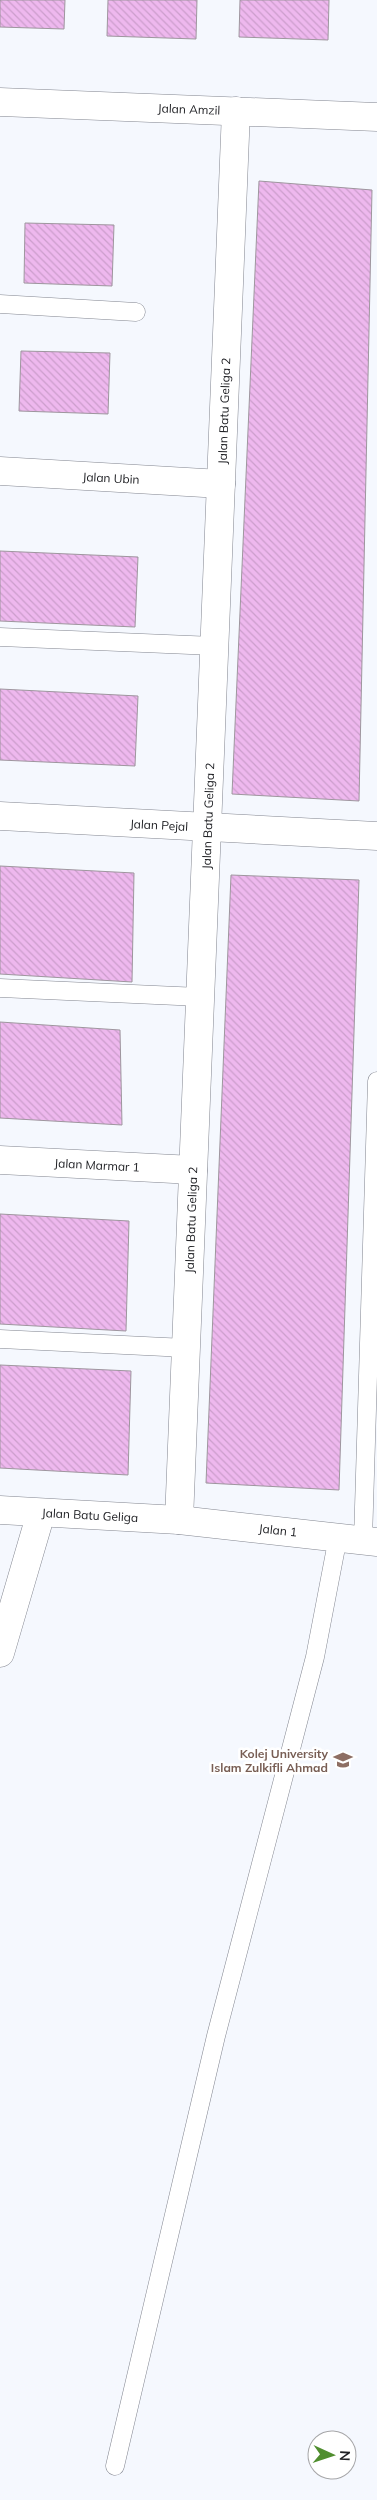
<svg xmlns="http://www.w3.org/2000/svg" width="377" height="2500" font-family="Mulish,sans-serif">
	<defs>
		<pattern id="building-back-hatch" width="6" height="6" patternUnits="userSpaceOnUse" patternTransform="scale(1.25)"><rect width="6" height="6" fill="#eeb8ee"/><path d="M-1 5l2 2M0 0l6 6M5-1l2 2" fill="none" stroke="#cc9ecc"/></pattern>
	</defs>
	<rect width="100%" height="100%" fill="#f5f8fe"/>
	<!-- building -->
	<g fill="url(#building-back-hatch)" stroke="#9e969e">
		<polygon points="0,0 65,0 64,29 0,27"/>
		<polygon points="108,0 197,0 196,39 107,36"/>
		<polygon points="240,0 329,0 328,40 239,37"/>
		<polygon points="259,181 372,190 359,801 232,794"/>
		<polygon points="25,223 114,225 112,286 24,283"/>
		<polygon points="21,351 110,353 108,414 19,411"/>
		<polygon points="0,551 138,557 135,627 0,621"/>
		<polygon points="0,689 138,696 135,766 0,760"/>
		<polygon points="0,866 134,873 132,982 0,974"/>
		<polygon points="231,875 359,880 339,1490 206,1483"/>
		<polygon points="0,1022 120,1030 122,1125 0,1118"/>
		<polygon points="0,1214 129,1221 126,1331 0,1324"/>
		<polygon points="0,1365 131,1371 128,1475 0,1468"/>
	</g>
	<g fill="none" stroke-linecap="round" stroke-linejoin="round">
		<!-- lane casing -->
		<g stroke="#838690" stroke-width="19">
			<g id="lane">
				<polyline points="0,304 136,312"/>
				<polyline points="0,637 214,646"/>
				<polyline points="0,988 200,997"/>
				<polyline points="0,1339 186,1348"/>
				<polyline points="363,1540 377,1081"/>
				<polyline points="115,2466 216,2036 315,1657 338,1537"/>
			</g>
		</g>
		<!-- street casing -->
		<g stroke="#838690" stroke-width="29">
			<g id="street">
				<polyline points="0,102 377,117"/>
				<polyline points="0,471 221,484"/>
				<polyline points="0,816 377,836"/>
				<polyline points="0,1160 193,1170"/>
				<polyline points="0,1510 179,1520 377,1542"/>
				<polyline points="179,1520 236,111"/>
				<polyline points="0,1653 41,1513"/>
			</g>
		</g>
		<!-- lane -->
		<use href="#lane" stroke="#fff" stroke-width="18"/>
		<!-- street -->
		<use href="#street" stroke="#fff" stroke-width="28"/>
	</g>
	<!-- icons -->
	<defs>
		<g id="university-bare" transform="scale(1.5)"><path d="M0-5L7-2L0 1L-7-2ZM-4 1L0 2.5L4 1V4Q0 6-4 4Z" fill="#8d6e63" stroke="#fff" stroke-width="2.5" paint-order="stroke"/></g>
	</defs>
	<g fill-rule="evenodd">
		<use href="#university-bare" x="343" y="1760"/>
	</g>
	<g text-anchor="middle" dominant-baseline="central" stroke-width="5" stroke-linejoin="round" paint-order="stroke">
		<!-- street labels -->
		<g font-size="12" fill="#202125" stroke="#fff">
			<text transform="translate(189 109) rotate(2)">Jalan Amzil</text>
			<text transform="translate(224 411) rotate(-88)">Jalan Batu Geliga 2</text>
			<text transform="translate(111 478) rotate(3)">Jalan Ubin</text>
			<text transform="translate(208 816) rotate(-88)">Jalan Batu Geliga 2</text>
			<text transform="translate(159 825) rotate(3)">Jalan Pejal</text>
			<text transform="translate(97 1165) rotate(3)">Jalan Marmar 1</text>
			<text transform="translate(191 1220) rotate(-88)">Jalan Batu Geliga 2</text>
			<text transform="translate(90 1515) rotate(3)">Jalan Batu Geliga</text>
			<text transform="translate(278 1530) rotate(6)">Jalan 1</text>
		</g>
		<!-- education labels -->
		<g font-size="12" font-weight="bold" fill="#785e54" stroke="#fff" text-anchor="end">
			<text x="328" y="1753">Kolej University<tspan x="328" dy="14">Islam Zulkifli Ahmad</tspan></text>
		</g>
	</g>
	<!-- north arrow -->
	<g transform="translate(332 2455) rotate(93)"><circle r="24" fill="#ffffff" stroke="#a6a6a8"/>
	<path d="M0-4L9 19L0 12L-9 19Z" fill="#508e2f"/>
	<text y="-8" font-size="14" font-weight="bold" text-anchor="middle" fill="#202125">N</text>
	</g>
</svg>
